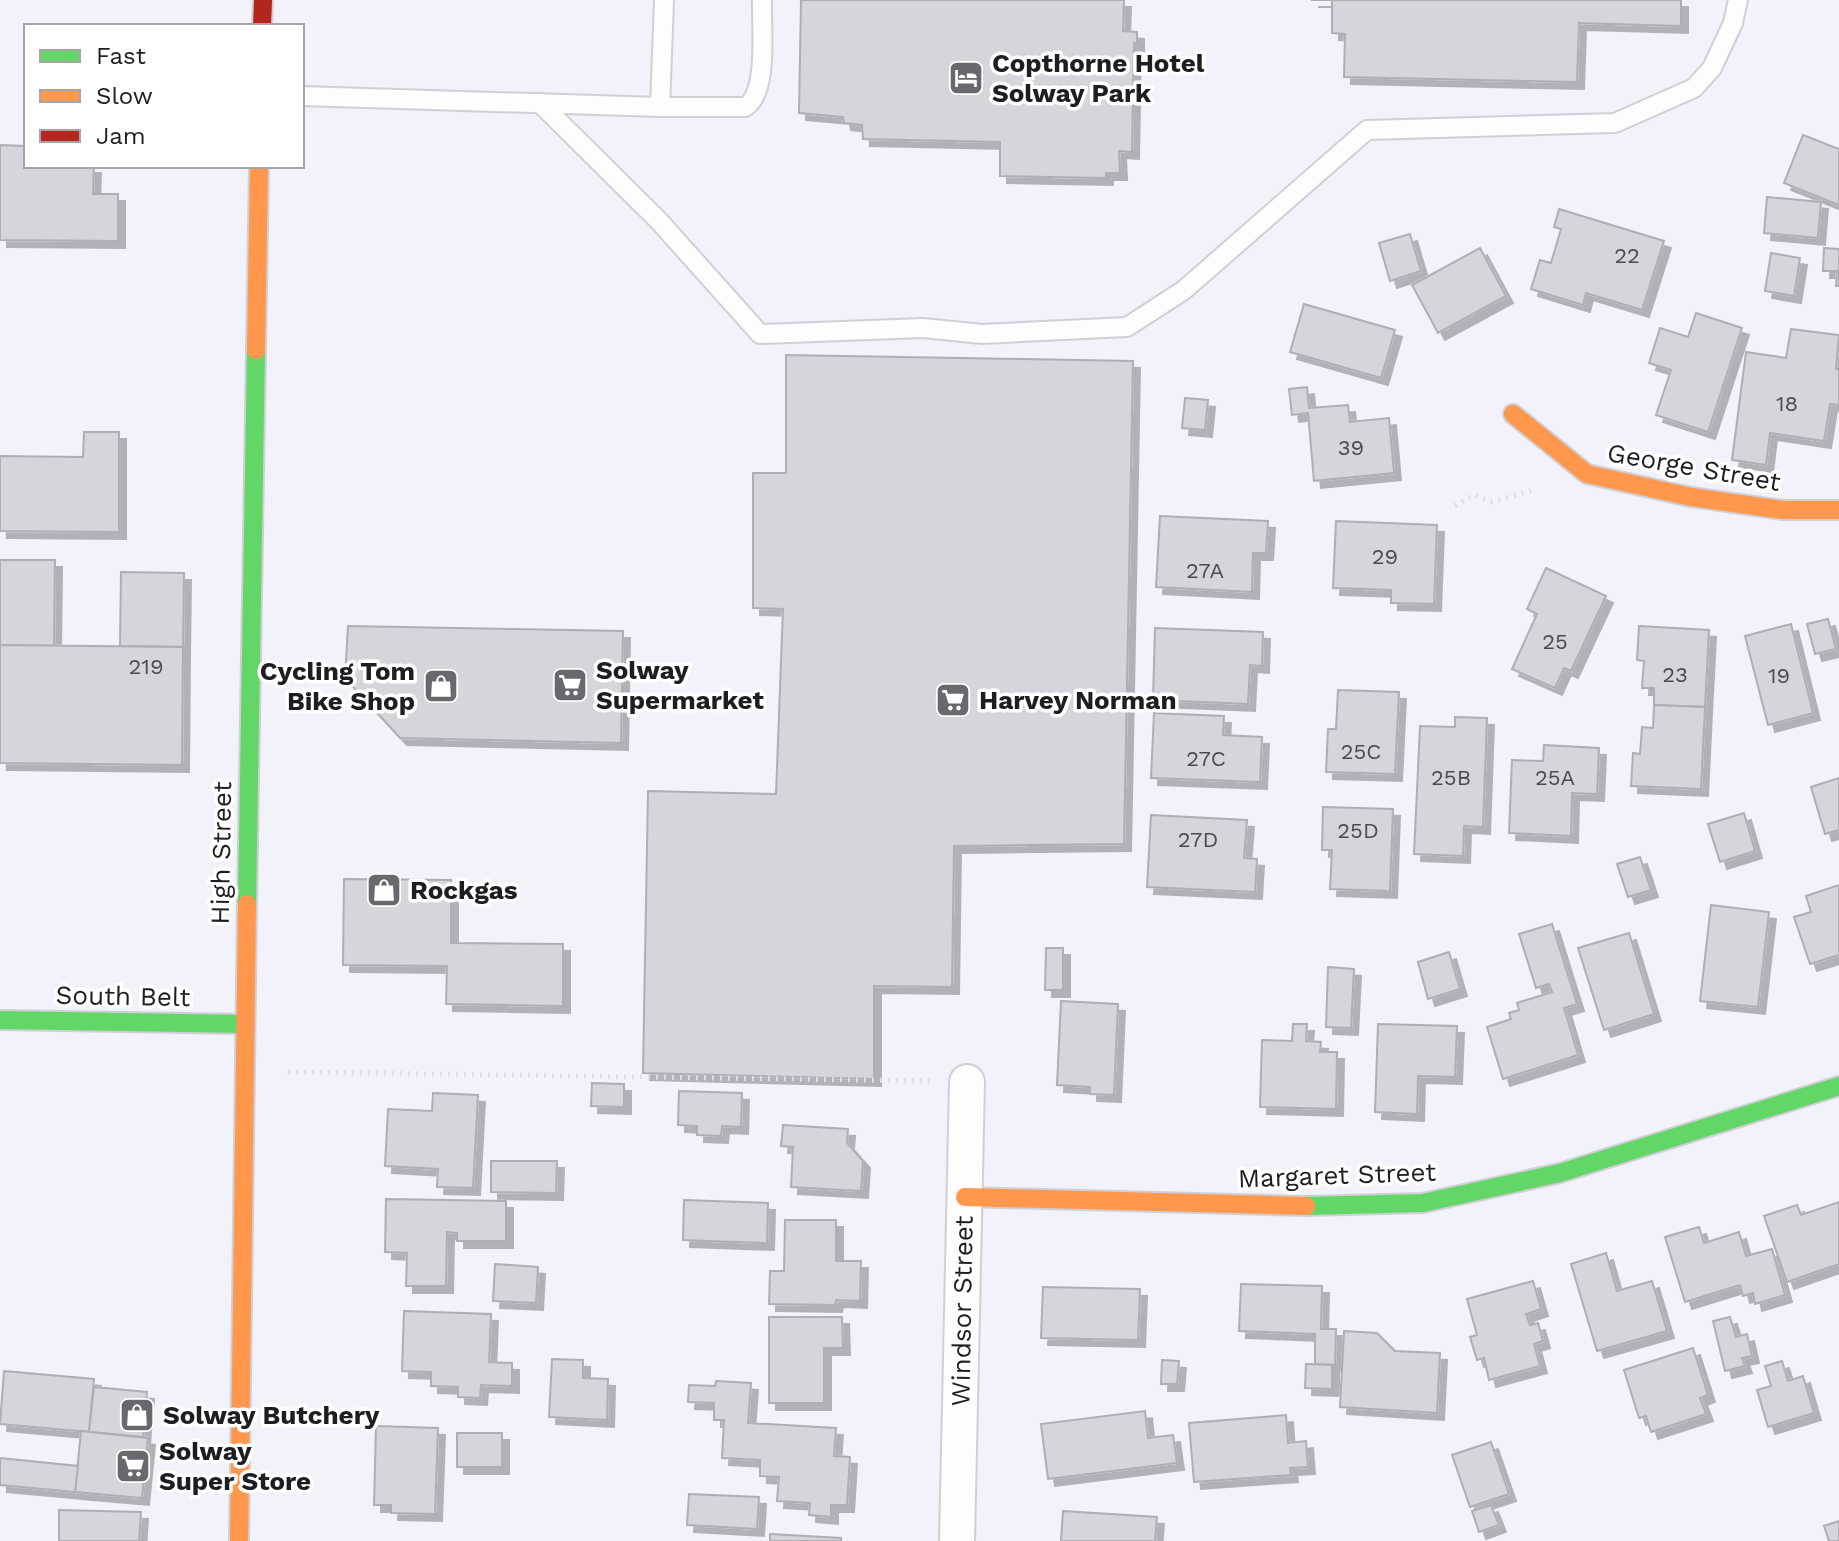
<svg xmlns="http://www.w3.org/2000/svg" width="1839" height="1541" font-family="'Work Sans',sans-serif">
	<defs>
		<filter id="shadow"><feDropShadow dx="7" dy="7" stdDeviation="0" flood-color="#0004"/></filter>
	</defs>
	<rect width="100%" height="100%" fill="#f2f2fa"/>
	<!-- building -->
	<g fill="#d5d5dc" stroke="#aeaeb4" stroke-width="2" filter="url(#shadow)">
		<polygon points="801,0 1124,0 1123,31 1137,32 1137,44 1134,43 1132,152 1119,151 1120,173 1106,173 1106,178 1000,176 1000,142 863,139 862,125 844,123 843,117 799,113"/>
		<polygon points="1311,0 1681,0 1681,26 1579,23 1577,82 1344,77 1345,34 1332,33 1332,0"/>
		<polygon points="1803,135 1839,149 1839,205 1784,183"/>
		<polygon points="0,145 26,146 26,166 94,166 93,194 118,194 118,241 0,240"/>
		<polygon points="1767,197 1821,202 1818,238 1764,233"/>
		<polygon points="1559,209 1664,241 1642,310 1586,293 1583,305 1531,289 1540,260 1551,263 1561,229 1554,227"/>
		<polygon points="1410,234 1421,271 1390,281 1379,243"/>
		<polygon points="1480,248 1506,296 1438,333 1412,285"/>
		<polygon points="1824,248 1839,249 1839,286 1836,286 1837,271 1823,271"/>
		<polygon points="1771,253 1800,258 1794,296 1765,291"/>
		<polygon points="1304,304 1395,330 1381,378 1290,352"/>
		<polygon points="1696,313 1742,328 1708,432 1656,415 1671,370 1649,363 1660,328 1688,337"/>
		<polygon points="1791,329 1839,335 1836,369 1839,369 1839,405 1830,404 1824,441 1770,433 1766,465 1732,460 1746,352 1786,358"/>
		<polygon points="786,355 1133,361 1124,844 954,846 952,987 874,986 874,1079 643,1073 648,791 776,794 783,609 753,608 753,473 786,473"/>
		<polygon points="1307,387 1309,408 1348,405 1350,422 1389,418 1394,473 1314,481 1308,413 1292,415 1289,389"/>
		<polygon points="1185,398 1208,400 1205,430 1182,428"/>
		<polygon points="84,432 119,432 119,532 0,531 0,456 83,457"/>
		<polygon points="1160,516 1268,521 1266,553 1253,553 1252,592 1156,587"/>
		<polygon points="1336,521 1437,525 1434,604 1391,603 1391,590 1333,588"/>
		<polygon points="0,560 55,560 54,646 0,645"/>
		<polygon points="1546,568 1606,596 1571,671 1564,668 1555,688 1512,669 1537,614 1527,609"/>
		<polygon points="121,572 184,573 183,647 120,646"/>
		<polygon points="1828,619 1836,649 1815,654 1807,624"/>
		<polygon points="1791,624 1813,713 1768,725 1745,636"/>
		<polygon points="348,626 623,631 621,743 400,738 345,678"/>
		<polygon points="1639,626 1709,630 1705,707 1654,705 1654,688 1642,688 1644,661 1637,660"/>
		<polygon points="1155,628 1263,632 1262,666 1250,665 1248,704 1153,700"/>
		<polygon points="0,645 183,647 182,765 0,763"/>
		<polygon points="1338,690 1399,692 1395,774 1326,772 1328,729 1336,729"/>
		<polygon points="1654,705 1705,707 1701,789 1631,786 1633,753 1640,754 1642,727 1653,728"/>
		<polygon points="1154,713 1224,716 1223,735 1262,737 1260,782 1151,778"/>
		<polygon points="1455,717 1487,718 1483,827 1464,826 1463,856 1414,854 1420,726 1455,727"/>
		<polygon points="1544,745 1599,748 1597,794 1572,793 1571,836 1509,833 1512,760 1543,761"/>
		<polygon points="1839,778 1839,830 1825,834 1811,787"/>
		<polygon points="1323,807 1393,809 1390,891 1330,889 1332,850 1322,850"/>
		<polygon points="1744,813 1755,851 1720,862 1708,824"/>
		<polygon points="1151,815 1247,820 1244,858 1257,859 1255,892 1147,887"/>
		<polygon points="1640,857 1651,890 1628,897 1617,864"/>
		<polygon points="344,879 451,880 451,943 563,944 563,1006 446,1004 447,966 343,965"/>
		<polygon points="1839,885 1839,955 1810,964 1794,917 1811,912 1806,896"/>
		<polygon points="1711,905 1769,912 1758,1007 1700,1001"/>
		<polygon points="1552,924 1577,1004 1564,1008 1578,1055 1503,1079 1487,1027 1511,1019 1509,1013 1519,1010 1517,1003 1552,992 1549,984 1536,988 1519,934"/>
		<polygon points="1629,933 1654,1014 1604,1030 1578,948"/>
		<polygon points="1046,948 1063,948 1063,990 1045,990"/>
		<polygon points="1449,952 1460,989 1428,999 1418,962"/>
		<polygon points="1328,967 1354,969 1351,1028 1326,1027"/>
		<polygon points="1061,1001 1118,1004 1114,1095 1090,1094 1090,1087 1057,1085"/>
		<polygon points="1293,1024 1307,1024 1306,1041 1321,1042 1320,1052 1337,1052 1336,1109 1260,1107 1262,1040 1292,1041"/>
		<polygon points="1378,1024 1457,1026 1455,1077 1418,1076 1417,1114 1375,1112"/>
		<polygon points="592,1083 624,1084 624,1107 591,1106"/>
		<polygon points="679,1091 742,1093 741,1127 722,1126 721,1136 697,1135 697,1126 678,1125"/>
		<polygon points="433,1093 478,1095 473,1188 437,1187 438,1169 385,1166 388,1109 432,1111"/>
		<polygon points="783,1125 848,1129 847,1143 863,1161 861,1191 791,1187 793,1147 781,1146"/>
		<polygon points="491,1161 557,1161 556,1193 491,1192"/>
		<polygon points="386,1199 506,1201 506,1241 457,1241 457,1233 447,1232 446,1286 406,1286 407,1253 385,1252"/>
		<polygon points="684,1200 768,1203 767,1243 683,1240"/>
		<polygon points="1839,1202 1839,1264 1787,1282 1764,1216 1797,1205 1801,1215"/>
		<polygon points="785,1220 836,1220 836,1261 861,1261 860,1301 836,1300 835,1305 769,1304 770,1271 784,1271"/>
		<polygon points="1699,1227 1704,1243 1739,1232 1746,1256 1772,1249 1785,1295 1755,1304 1753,1293 1743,1296 1740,1285 1685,1302 1665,1237"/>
		<polygon points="1606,1253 1617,1291 1652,1281 1667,1331 1597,1351 1571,1264"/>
		<polygon points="495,1264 538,1267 536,1303 493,1301"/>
		<polygon points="1533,1281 1541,1309 1526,1314 1530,1325 1538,1323 1543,1341 1534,1344 1540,1366 1489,1380 1484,1358 1477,1360 1470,1337 1477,1335 1467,1299"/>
		<polygon points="1241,1284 1322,1286 1321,1329 1336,1329 1335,1365 1315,1364 1315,1334 1239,1331"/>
		<polygon points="1043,1287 1140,1289 1138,1340 1041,1338"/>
		<polygon points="404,1311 491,1314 489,1362 512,1363 512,1386 481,1385 480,1398 458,1397 458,1387 431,1386 431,1372 402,1371"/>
		<polygon points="769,1317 842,1317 843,1348 824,1348 824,1403 769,1403"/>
		<polygon points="1730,1317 1736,1337 1747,1334 1752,1356 1742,1358 1745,1366 1725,1371 1713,1321"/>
		<polygon points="1344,1331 1377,1333 1395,1351 1440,1353 1437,1413 1340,1407"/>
		<polygon points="1693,1348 1708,1395 1700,1398 1706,1414 1651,1432 1646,1416 1639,1418 1624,1370"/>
		<polygon points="552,1359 583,1360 583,1378 608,1379 607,1420 549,1417"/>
		<polygon points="1162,1360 1179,1361 1177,1384 1161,1384"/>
		<polygon points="1782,1361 1788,1381 1803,1376 1814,1413 1768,1427 1757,1390 1771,1386 1765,1366"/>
		<polygon points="1306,1364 1332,1365 1332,1389 1305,1388"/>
		<polygon points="4,1371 94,1379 89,1432 0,1424"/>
		<polygon points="716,1381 751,1383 748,1423 836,1428 834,1456 850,1457 847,1505 831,1505 831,1517 809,1515 810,1503 777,1501 779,1477 760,1476 760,1460 722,1458 724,1420 714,1420 714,1403 688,1402 689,1385 715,1386"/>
		<polygon points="94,1387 147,1392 143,1437 89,1432"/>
		<polygon points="1145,1411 1148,1438 1173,1435 1177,1463 1048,1479 1041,1424"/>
		<polygon points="1286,1415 1288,1443 1306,1441 1308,1467 1290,1468 1291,1475 1194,1482 1189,1423"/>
		<polygon points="376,1426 438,1428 435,1514 391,1513 391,1505 374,1505"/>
		<polygon points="81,1431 148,1438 142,1498 75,1492"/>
		<rect x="457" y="1433" width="45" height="34"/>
		<polygon points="1491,1442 1509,1494 1470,1507 1452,1455"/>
		<polygon points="0,1458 78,1466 75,1492 0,1485"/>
		<polygon points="689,1494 759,1497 757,1529 687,1525"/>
		<polygon points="1491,1505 1499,1525 1479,1532 1472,1511"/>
		<polygon points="59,1510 141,1512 139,1541 59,1541"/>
		<polygon points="1063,1511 1157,1517 1155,1541 1061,1541"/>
		<polygon points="1839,1521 1839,1541 1829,1541 1824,1526"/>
		<polygon points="770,1534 841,1538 841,1541 770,1541"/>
	</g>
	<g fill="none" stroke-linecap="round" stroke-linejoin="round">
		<!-- lane casing -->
		<g stroke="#cfcfd5" stroke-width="22">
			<g id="lane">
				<polyline points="302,96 660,107 664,0"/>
				<polyline points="540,103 659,221 760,334 923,328 982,334 1127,327 1184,290 1367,130 1615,123 1694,88 1712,68 1733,23 1738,0"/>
				<path d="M660,107H745C769,93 761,27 762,0"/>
			</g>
		</g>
		<!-- street casing -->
		<g stroke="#cfcfd5" stroke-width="38">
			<polyline id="street" points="957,1541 967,1082"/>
		</g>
		<!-- fast casing -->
		<g stroke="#cfcfd5" stroke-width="22">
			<g id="fast">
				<polyline points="247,904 256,350"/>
				<polyline points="0,1020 245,1024"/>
				<polyline points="1306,1206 1423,1203 1560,1173 1839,1086"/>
			</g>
		</g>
		<!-- slow casing -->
		<g stroke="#cfcfd5" stroke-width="22">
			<g id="slow">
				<polyline points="256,350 259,166"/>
				<polyline points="1513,414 1587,474 1691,497 1783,510 1839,510"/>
				<polyline points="965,1197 1306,1206"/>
				<polyline points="239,1541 247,904"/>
			</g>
		</g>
		<!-- jam casing -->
		<g stroke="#cfcfd5" stroke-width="22">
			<polyline id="jam" points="262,26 263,0"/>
		</g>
		<!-- path -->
		<g stroke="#dedee0" stroke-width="5" stroke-dasharray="2 6" stroke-linecap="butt">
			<polyline points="1455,506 1474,495 1491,502 1536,489"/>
			<polyline points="288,1072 930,1081"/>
		</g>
		<!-- lane -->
		<use href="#lane" stroke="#fdfdfe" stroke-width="18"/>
		<!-- street -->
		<use href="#street" stroke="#fdfdfe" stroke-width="34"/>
		<!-- fast -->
		<use href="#fast" stroke="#63d668" stroke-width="18"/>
		<!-- slow -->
		<use href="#slow" stroke="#ff974d" stroke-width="18"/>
		<!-- jam -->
		<use href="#jam" stroke="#b3261e" stroke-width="18"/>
	</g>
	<!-- icons -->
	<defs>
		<g id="hotel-square" transform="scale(1.8)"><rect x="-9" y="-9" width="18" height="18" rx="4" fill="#68686e" stroke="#fff"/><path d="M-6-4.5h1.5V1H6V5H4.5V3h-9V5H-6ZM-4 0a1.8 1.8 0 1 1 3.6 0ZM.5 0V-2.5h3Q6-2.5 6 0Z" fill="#fff"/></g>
		<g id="supermarket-square" transform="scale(1.8)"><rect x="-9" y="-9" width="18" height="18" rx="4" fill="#68686e" stroke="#fff"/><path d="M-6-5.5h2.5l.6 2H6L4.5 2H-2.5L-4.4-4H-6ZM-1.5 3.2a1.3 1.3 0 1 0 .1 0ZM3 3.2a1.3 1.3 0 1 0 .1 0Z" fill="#fff"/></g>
		<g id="shop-square" transform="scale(1.8)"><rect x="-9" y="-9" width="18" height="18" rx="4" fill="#68686e" stroke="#fff"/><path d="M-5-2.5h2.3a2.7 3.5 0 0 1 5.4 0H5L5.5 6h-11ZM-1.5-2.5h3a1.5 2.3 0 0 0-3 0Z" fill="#fff"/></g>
	</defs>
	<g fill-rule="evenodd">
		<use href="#hotel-square" x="966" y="78"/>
		<use href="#supermarket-square" x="570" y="685"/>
		<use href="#shop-square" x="441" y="686"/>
		<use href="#supermarket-square" x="953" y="700"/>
		<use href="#shop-square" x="384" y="890"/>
		<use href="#shop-square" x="137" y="1415"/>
		<use href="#supermarket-square" x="133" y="1466"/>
	</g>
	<g text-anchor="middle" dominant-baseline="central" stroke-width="7" stroke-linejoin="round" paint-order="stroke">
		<!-- number labels -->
		<g font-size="22" fill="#4b4b50">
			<text x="1627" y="255">22</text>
			<text x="1787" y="403">18</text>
			<text x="1351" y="447">39</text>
			<text x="1385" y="556">29</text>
			<text x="1205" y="570">27A</text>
			<text x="1555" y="641">25</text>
			<text x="146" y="666">219</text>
			<text x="1675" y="674">23</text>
			<text x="1779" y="675">19</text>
			<text x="1361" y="751">25C</text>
			<text x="1206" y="758">27C</text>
			<text x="1451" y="777">25B</text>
			<text x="1555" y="777">25A</text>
			<text x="1358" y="830">25D</text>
			<text x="1198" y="839">27D</text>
		</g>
		<!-- poi labels -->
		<g font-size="26" font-weight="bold" fill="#1d1d22" stroke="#fff" text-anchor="start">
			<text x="992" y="63">Copthorne Hotel<tspan x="992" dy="30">Solway Park</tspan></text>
			<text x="596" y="670">Solway<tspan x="596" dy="30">Supermarket</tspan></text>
			<text x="415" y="671" text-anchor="end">Cycling Tom<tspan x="415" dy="30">Bike Shop</tspan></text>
			<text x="979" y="700">Harvey Norman</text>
			<text x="410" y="890">Rockgas</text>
			<text x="163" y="1415">Solway Butchery</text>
			<text x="159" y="1451">Solway<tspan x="159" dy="30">Super Store</tspan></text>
		</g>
		<!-- street labels -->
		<g font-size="26" fill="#1d1d22" stroke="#fff">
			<text transform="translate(1694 467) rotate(10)">George Street</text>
			<text transform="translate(221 853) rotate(-89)">High Street</text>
			<text transform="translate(123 996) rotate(1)">South Belt</text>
			<text transform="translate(1337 1175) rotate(-2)">Margaret Street</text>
			<text transform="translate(962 1311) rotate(-89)">Windsor Street</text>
		</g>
	</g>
	<!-- legend -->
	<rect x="24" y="24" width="280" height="144" fill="#ffffff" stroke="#a5a5a7" stroke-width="2"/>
	<rect x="40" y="50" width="40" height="12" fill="#63d668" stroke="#a5a5a7" stroke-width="2"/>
	<text x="96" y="64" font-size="24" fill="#1d1d22">Fast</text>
	<rect x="40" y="90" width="40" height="12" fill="#ff974d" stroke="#a5a5a7" stroke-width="2"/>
	<text x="96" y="104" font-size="24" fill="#1d1d22">Slow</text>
	<rect x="40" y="130" width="40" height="12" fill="#b3261e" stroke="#a5a5a7" stroke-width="2"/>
	<text x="96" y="144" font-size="24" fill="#1d1d22">Jam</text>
</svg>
